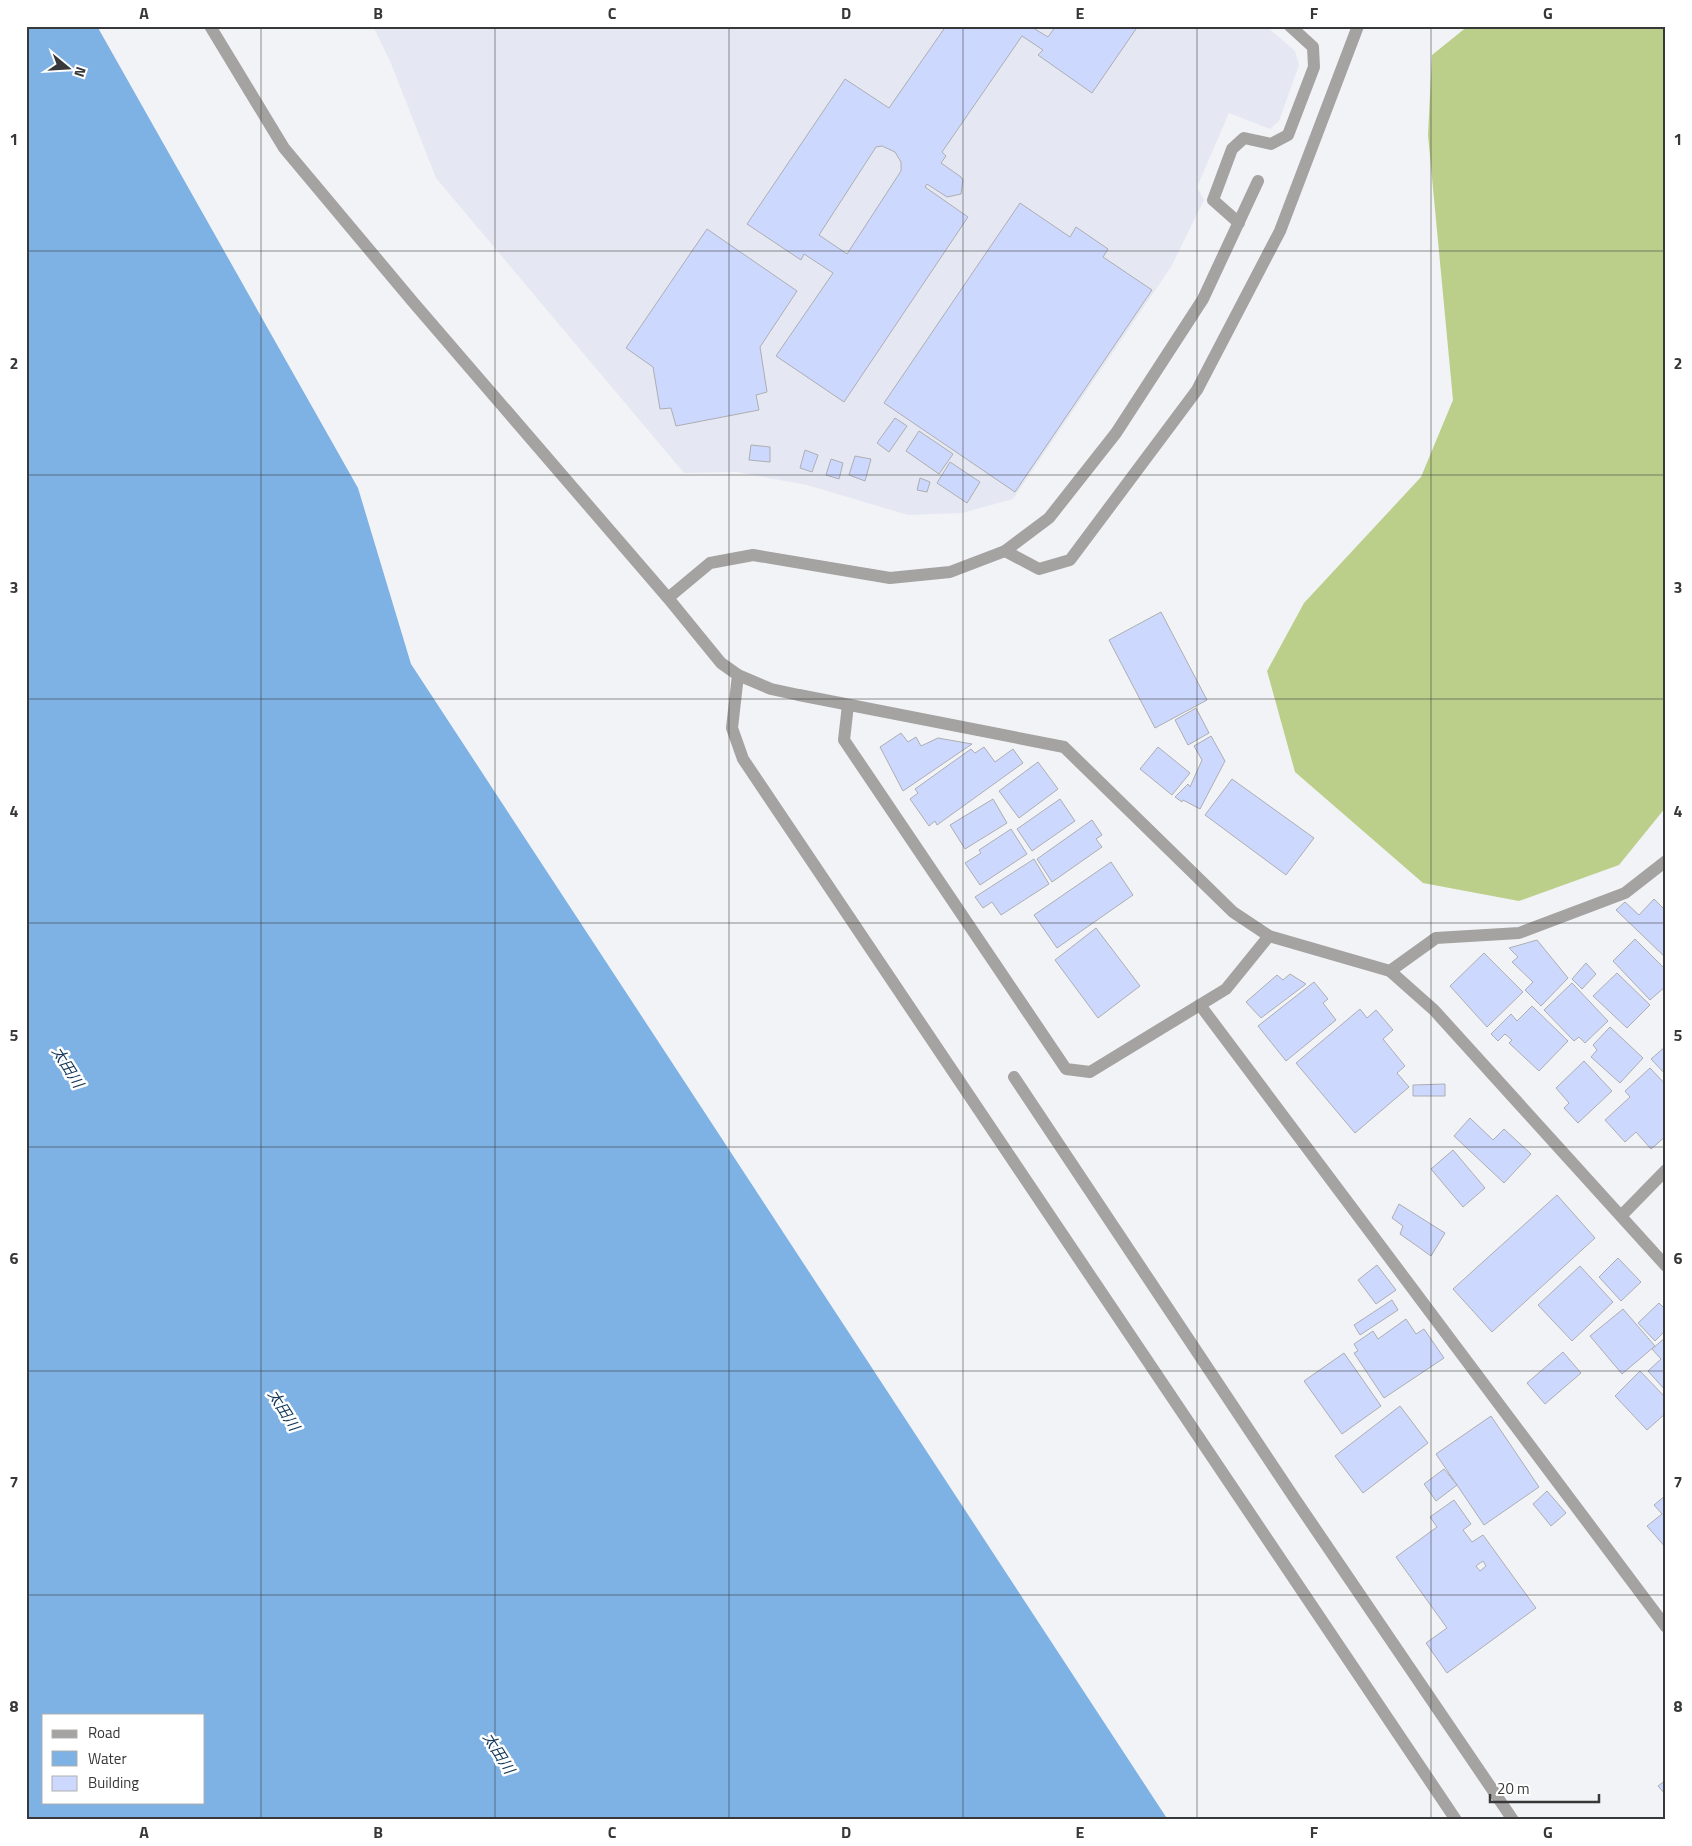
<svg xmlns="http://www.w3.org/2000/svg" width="1692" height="1846" font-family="'Titillium Web','Noto Sans JP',sans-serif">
	<rect width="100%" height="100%" fill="#f2f3f6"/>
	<!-- built -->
	<polygon fill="#e5e8f2" points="373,26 1266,26 1295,51 1299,65 1279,121 1270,129 1229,113 1197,187 1204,200 1171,267 1013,499 962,513 908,515 807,485 737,472 684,473 436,178 390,61"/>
	<!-- forest -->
	<polygon fill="#bbcf8b" points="1468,26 1666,26 1666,807 1619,865 1519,901 1423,883 1295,772 1267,671 1304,603 1421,477 1453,400 1428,135 1432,55"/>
	<!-- water -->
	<path fill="#7eb1e4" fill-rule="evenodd" d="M26,26H97L358,488L411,664L1168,1820H26ZM44,1715H204V1802H44Z"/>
	<!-- building -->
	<g fill="#cdd8ff" stroke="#adaeb1" fill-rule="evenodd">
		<path d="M946,26H1030L1048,37L1056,26H1138L1092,93L1038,55L1043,50L1022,36L942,152L946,156L941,163L961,177L963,180L961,194L947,197L927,184L925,187L968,217L844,402L776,356L833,273L804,254L801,260L747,224L845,79L889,108ZM882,146L895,152L901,162V171L847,254L819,235L876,147Z"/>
		<polygon points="1020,203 1070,237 1076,227 1108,249 1103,257 1152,290 1015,492 884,403"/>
		<polygon points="707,229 797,291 760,347 767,392 756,395 759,410 676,426 671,408 660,409 653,367 626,348"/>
		<polygon points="895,418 907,426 889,452 877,443"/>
		<polygon points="919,431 953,454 939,474 906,451"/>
		<polygon points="751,445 770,447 770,462 749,460"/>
		<polygon points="805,450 818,455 812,472 800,468"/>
		<polygon points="855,456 871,459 865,481 849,475"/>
		<polygon points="831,459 843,463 839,479 826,475"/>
		<polygon points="950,462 980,482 967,503 937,483"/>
		<polygon points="920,478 930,482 927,492 917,490"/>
		<polygon points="1161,612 1207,700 1155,728 1109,640"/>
		<polygon points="1196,708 1209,733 1188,745 1175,720"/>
		<polygon points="901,733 908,742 916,737 921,746 938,738 972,744 903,791 880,747"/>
		<polygon points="1211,736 1225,761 1200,809 1183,800 1182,802 1175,797 1188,784 1190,787 1202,760 1194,746"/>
		<polygon points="984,747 995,762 1013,749 1023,763 937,825 935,821 929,826 910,799 918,793 915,789 971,749 975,753"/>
		<polygon points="1158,747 1190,773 1172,795 1140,769"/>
		<polygon points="1038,762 1058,789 1019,818 999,791"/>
		<polygon points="1232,779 1314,838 1286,875 1205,815"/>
		<polygon points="993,799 1007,823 965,849 950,825"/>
		<polygon points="1060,799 1075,821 1032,851 1017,829"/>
		<polygon points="1092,820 1102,835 1096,839 1102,847 1052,882 1037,859"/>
		<polygon points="1011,829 1027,854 980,885 965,863 981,853 979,850"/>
		<polygon points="1034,859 1049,884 1001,915 992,902 983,908 975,897"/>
		<polygon points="1111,862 1133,895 1057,948 1034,915"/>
		<polygon points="1654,899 1666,911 1666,958 1616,910 1625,902 1639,915"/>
		<polygon points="1096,928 1140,986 1098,1018 1055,960"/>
		<polygon points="1635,939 1666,970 1666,986 1650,1000 1613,961"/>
		<polygon points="1537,940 1568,978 1541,1006 1525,990 1533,982 1512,962 1518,957 1509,948"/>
		<polygon points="1484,953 1523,992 1487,1027 1450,986"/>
		<polygon points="1586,963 1596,974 1582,989 1572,979"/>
		<polygon points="1617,973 1650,1005 1627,1028 1593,996"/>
		<polygon points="1290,974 1306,984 1261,1018 1246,1002 1277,975 1283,980"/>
		<polygon points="1314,982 1328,999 1323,1003 1336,1020 1286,1061 1258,1026"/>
		<polygon points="1572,983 1608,1021 1585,1043 1579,1037 1574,1041 1544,1010"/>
		<polygon points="1532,1006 1568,1041 1539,1071 1509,1043 1512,1040 1505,1034 1498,1041 1491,1034 1511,1014 1517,1021"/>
		<polygon points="1360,1009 1367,1018 1376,1010 1393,1030 1383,1039 1405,1066 1397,1073 1409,1087 1355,1133 1296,1063"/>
		<polygon points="1610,1027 1643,1058 1620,1083 1591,1057 1597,1050 1593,1045"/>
		<polygon points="1666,1046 1666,1075 1651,1059"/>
		<polygon points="1584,1061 1612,1091 1578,1123 1564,1108 1569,1103 1556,1088"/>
		<polygon points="1650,1068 1666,1085 1666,1136 1651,1149 1636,1132 1625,1142 1605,1120 1630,1097 1625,1091"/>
		<polygon points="1445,1084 1445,1096 1413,1096 1413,1085"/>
		<polygon points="1470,1118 1493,1140 1504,1129 1531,1154 1504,1183 1454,1136"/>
		<polygon points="1453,1150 1485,1188 1463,1207 1431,1169"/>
		<polygon points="1557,1195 1595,1238 1492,1332 1453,1289"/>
		<polygon points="1399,1204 1445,1233 1431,1256 1400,1234 1403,1226 1392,1218"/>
		<polygon points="1618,1258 1641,1282 1621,1301 1599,1277"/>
		<polygon points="1377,1265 1396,1290 1376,1304 1358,1280"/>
		<polygon points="1580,1266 1613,1302 1572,1341 1538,1305"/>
		<polygon points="1392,1300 1398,1310 1360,1335 1354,1325"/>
		<polygon points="1659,1303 1666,1310 1666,1330 1655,1341 1638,1323"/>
		<polygon points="1623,1309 1655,1346 1622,1374 1590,1336"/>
		<polygon points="1406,1319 1416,1334 1424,1329 1444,1358 1384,1398 1354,1353 1358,1351 1354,1344 1373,1331 1378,1339"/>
		<polygon points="1666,1337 1666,1391 1648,1371 1661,1359 1652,1349"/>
		<polygon points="1563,1352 1581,1373 1545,1404 1527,1383"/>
		<polygon points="1344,1353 1381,1406 1342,1434 1304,1381"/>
		<polygon points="1640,1371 1666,1398 1666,1413 1647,1430 1615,1396"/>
		<polygon points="1400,1406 1428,1443 1363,1493 1335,1456"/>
		<polygon points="1491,1416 1539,1487 1484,1525 1436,1454"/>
		<polygon points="1444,1469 1457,1485 1436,1501 1424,1484"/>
		<polygon points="1547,1491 1566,1513 1551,1526 1533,1504"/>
		<polygon points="1666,1495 1666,1548 1647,1526 1662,1514 1654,1505"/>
		<path d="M1454,1500L1471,1524L1463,1530L1472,1542L1483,1535L1536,1608L1447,1673L1426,1643L1447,1628L1396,1557L1437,1527L1430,1517ZM1483,1561L1486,1566L1480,1571L1476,1566Z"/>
		<polygon points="1666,1780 1666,1795 1658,1786"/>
	</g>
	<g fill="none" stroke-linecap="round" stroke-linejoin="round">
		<!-- minor -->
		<g stroke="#a4a3a2" stroke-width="12">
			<polyline points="1239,223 1213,200 1232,149 1244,138 1271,144 1288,135 1314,67 1313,47 1290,26"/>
			<polyline points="1005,551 1039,569 1070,560 1197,390 1280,231 1358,26"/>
			<polyline points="738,675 732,728 743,759 1456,1820"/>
			<polyline points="799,695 1064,747 1233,912 1269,936 1390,971 1434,1010 1666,1266"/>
			<polyline points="848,705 844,740 1066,1069 1090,1072 1226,989 1269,936"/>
			<polyline points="1390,971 1436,938 1519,933 1625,893 1666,861"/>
			<polyline points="1200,1005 1666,1627"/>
			<polyline points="1014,1077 1295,1499 1513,1820"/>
			<polyline points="1621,1216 1666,1170"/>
		</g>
		<!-- tertiary -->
		<g stroke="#a4a3a2" stroke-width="12">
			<polyline points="210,26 284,148 413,302 668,598 721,663 738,675 771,689 799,695"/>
			<polyline points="668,598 710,563 753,555 890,578 950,572 1005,551 1049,518 1116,433 1203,299 1258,181"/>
		</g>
	</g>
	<!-- grid -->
	<path fill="none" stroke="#373839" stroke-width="1" stroke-opacity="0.55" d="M261,26V1820M495,26V1820M729,26V1820M963,26V1820M1197,26V1820M1431,26V1820M26,251H1666M26,475H1666M26,699H1666M26,923H1666M26,1147H1666M26,1371H1666M26,1595H1666"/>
	<g text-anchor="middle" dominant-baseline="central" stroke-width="5" stroke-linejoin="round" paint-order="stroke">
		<!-- water labels -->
		<g font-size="15" font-style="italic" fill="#113658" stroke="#fff">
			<text transform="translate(68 1067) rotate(58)">太田川</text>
			<text transform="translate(284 1410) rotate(58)">太田川</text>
			<text transform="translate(499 1753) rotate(58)">太田川</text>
		</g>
	</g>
	<!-- border -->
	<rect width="1692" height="1846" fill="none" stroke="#ffffff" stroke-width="55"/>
	<!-- legend -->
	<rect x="42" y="1714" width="162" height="90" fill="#ffffff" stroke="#afafb0"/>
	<rect x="52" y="1730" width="25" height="8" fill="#a4a3a2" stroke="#afafb0"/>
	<text x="88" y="1738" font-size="15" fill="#373839">Road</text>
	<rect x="52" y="1751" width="25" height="15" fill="#7eb1e4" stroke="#afafb0"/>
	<text x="88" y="1764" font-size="15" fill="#373839">Water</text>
	<rect x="52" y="1776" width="25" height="15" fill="#cdd8ff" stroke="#afafb0"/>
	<text x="88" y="1788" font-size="15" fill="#373839">Building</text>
	<!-- north arrow -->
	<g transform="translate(68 68) rotate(108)" stroke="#ffffff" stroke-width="4" paint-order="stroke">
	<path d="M0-4L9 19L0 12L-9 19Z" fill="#373839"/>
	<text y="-8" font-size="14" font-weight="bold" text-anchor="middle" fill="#373839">N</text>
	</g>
	<!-- scale -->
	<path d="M1490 1794v8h109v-8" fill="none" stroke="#373839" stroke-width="2.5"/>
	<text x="1497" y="1794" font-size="15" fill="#373839" stroke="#ffffff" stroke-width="4" paint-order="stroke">20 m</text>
	<rect x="28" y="28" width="1636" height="1790" fill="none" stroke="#373839" stroke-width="2"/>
	<g font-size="16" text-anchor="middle" font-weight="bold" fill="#373839">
		<text x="144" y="19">A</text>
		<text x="378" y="19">B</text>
		<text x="612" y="19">C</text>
		<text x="846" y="19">D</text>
		<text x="1080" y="19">E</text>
		<text x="1314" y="19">F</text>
		<text x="1548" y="19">G</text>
		<text x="14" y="145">1</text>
		<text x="1678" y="145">1</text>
		<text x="14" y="369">2</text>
		<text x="1678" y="369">2</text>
		<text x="14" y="593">3</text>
		<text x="1678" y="593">3</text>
		<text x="14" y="817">4</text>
		<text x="1678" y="817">4</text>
		<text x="14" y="1041">5</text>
		<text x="1678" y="1041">5</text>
		<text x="14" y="1264">6</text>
		<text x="1678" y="1264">6</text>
		<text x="14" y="1488">7</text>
		<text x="1678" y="1488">7</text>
		<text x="14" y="1712">8</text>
		<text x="1678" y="1712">8</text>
		<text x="144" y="1838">A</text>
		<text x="378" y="1838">B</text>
		<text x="612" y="1838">C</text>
		<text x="846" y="1838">D</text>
		<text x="1080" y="1838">E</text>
		<text x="1314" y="1838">F</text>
		<text x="1548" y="1838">G</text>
	</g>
</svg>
